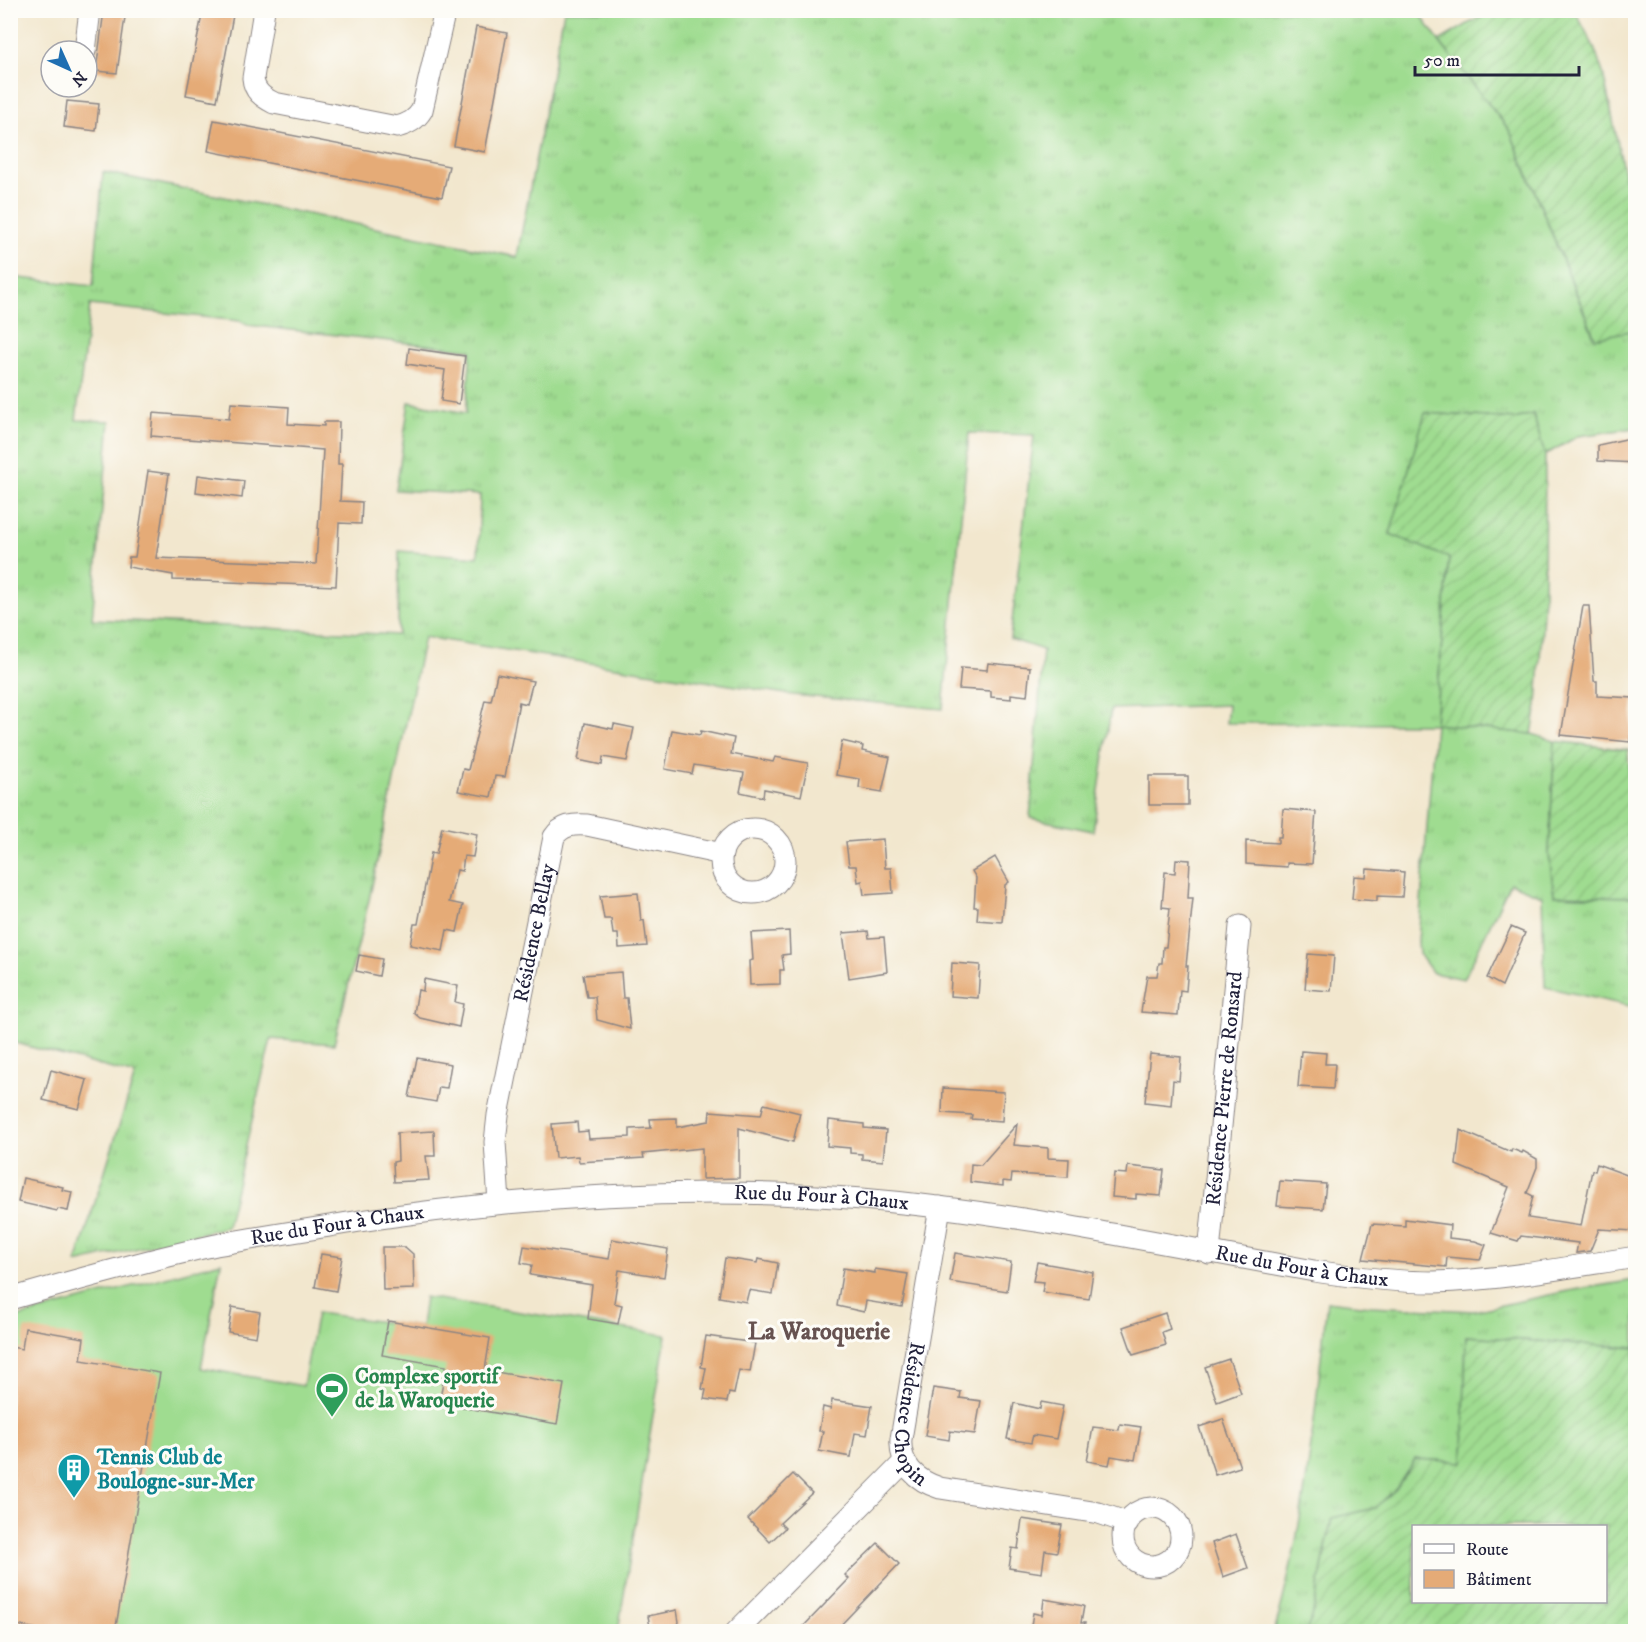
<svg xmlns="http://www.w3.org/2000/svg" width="1646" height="1642" font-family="'IM FELL DW Pica',serif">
	<defs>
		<pattern id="grass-tufts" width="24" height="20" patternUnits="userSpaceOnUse" patternTransform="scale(1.5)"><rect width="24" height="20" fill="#9fdc90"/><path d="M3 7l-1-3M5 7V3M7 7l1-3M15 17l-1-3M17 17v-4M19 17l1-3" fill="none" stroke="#89bc7d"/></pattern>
		<pattern id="garden-furrows" width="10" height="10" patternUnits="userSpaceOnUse" patternTransform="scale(1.5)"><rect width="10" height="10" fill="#9fdc90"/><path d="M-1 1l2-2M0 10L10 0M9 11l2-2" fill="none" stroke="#89bc7d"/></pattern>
	</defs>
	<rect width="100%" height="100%" fill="#fdfcf7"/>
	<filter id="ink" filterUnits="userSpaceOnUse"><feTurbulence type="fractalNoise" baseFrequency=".0167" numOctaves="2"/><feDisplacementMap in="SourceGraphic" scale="12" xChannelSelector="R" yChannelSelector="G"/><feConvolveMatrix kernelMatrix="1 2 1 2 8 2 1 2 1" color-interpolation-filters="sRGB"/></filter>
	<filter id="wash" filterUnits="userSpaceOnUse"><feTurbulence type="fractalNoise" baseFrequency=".008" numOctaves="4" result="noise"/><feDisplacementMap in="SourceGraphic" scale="24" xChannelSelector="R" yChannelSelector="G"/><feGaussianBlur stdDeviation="1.35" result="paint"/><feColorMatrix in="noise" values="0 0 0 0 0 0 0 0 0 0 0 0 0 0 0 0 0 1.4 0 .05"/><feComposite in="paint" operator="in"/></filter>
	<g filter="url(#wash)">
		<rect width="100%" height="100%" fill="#f2e7ce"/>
		<!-- grass -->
		<g fill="url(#grass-tufts)" stroke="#607f66" stroke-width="1.5" fill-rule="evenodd">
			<path d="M564,11H1418L1439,41L1510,131L1594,337L1635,330V428L1578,436L1545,455L1533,414L1515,419L1425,413L1449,557L1435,723L1532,734L1555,741L1549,853L1554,895L1635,897V914L1632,915L1634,1007L1545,987L1542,896L1510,883L1464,979L1433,973L1419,954L1418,941L1435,724L1226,723L1228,705L1111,709L1093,831L1030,818L1043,650L1010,639L1034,435L969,433L943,709L793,695L424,637L369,900L334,1044L271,1039L227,1227L76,1263L135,1075L12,1042L11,1045V277L93,286L103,172L517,257ZM90,305L240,321L247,325L471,350L466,413L409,402L396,490L480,495L478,557L399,551L398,635L92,619L110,421L76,420Z"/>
			<path d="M1635,1280V1348L1466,1336L1463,1462L1415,1459L1396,1489L1375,1508L1332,1518L1312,1618L1306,1631L1274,1632C1306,1524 1315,1412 1327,1301L1370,1306L1474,1311L1568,1291Z"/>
		</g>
		<!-- garden -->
		<g fill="url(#garden-furrows)" stroke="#607f66" stroke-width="1.5" fill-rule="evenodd">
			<polygon points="1490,11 1575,11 1593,45 1603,73 1635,225 1635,330 1595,338 1510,131 1439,41"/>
			<polygon points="1425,413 1515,419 1533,414 1545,455 1544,596 1537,705 1532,734 1435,724 1449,558 1390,534"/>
			<polygon points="1555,741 1628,750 1635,867 1635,897 1554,895 1549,853"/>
			<path d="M1466,1336L1635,1348V1631H1306L1312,1618L1332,1518L1375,1508L1396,1489L1415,1459L1463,1462ZM1414,1526H1606V1602H1414Z"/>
		</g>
		<!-- pitch -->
		<polygon fill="#9fdc90" stroke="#607f66" stroke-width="1.5" points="221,1262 201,1368 303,1386 317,1313 421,1327 425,1297 666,1335 618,1631 11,1632 11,1319"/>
		<g id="blocks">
			<!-- building -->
			<g fill="#e5ab77">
				<polygon points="104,10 126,10 117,73 96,71"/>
				<polygon points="203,10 234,10 217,101 186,95"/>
				<polygon points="476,27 507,33 485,152 454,146"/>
				<polygon points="67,101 99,104 96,131 64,127"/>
				<polygon points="214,120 449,166 442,197 208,151"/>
				<polygon points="409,348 465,356 459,404 441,401 445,370 407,364"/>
				<polygon points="231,403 289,407 288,424 324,426 324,422 339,422 338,464 342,464 340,501 362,502 361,524 339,523 336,586 173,580 173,575 128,567 129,557 135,557 148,471 169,474 156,558 316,564 323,450 151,436 153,413 229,419"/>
				<polygon points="1635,437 1635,463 1598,461 1598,445"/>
				<polygon points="198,475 244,481 242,498 196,492"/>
				<polygon points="1583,606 1589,606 1594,681 1597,681 1597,696 1634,698 1630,742 1561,735"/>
				<polygon points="988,663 1030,667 1027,696 1011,694 1011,699 991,697 991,691 959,689 961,668 987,670"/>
				<polygon points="497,674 533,681 527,704 519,702 505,777 495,776 491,797 458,791 463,769 468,770 485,700 491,701"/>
				<polygon points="585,723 613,729 614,724 634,728 627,761 603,757 602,765 578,760"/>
				<polygon points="672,730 700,735 701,731 734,738 731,754 773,762 775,757 808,763 801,796 764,789 763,797 740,792 744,773 694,765 692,774 665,769"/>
				<polygon points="842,741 863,746 862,751 890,757 882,792 859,788 860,779 836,775"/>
				<rect x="1149" y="776" width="39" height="29"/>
				<polygon points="1283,809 1316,812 1312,864 1287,863 1287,867 1246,864 1246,841 1278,843 1278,837 1281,837"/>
				<polygon points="442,827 477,834 473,857 464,856 462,871 457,870 449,902 463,905 457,932 447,930 443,951 410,945 414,924 418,924 431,853 436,854"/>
				<polygon points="883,839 885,868 891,868 893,893 864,895 862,881 858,882 856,866 849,866 846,842"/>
				<polygon points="995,857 1009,882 1005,885 1002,922 977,920 978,907 974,907 976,878 972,871"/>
				<polygon points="1176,859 1190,860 1188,898 1193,898 1186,966 1188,966 1186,991 1180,990 1178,1015 1141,1012 1147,976 1157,976 1159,963 1162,963 1163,947 1166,947 1170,908 1162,907 1165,872 1175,873"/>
				<polygon points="1367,869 1404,872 1402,897 1377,896 1377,901 1352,899 1354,876 1366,877"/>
				<polygon points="638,893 641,921 644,920 647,946 619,948 618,934 613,934 611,919 604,919 600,896"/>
				<polygon points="1511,927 1525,933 1502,986 1487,978"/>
				<polygon points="789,931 790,954 782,955 784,970 780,970 780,984 750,985 749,961 753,960 751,933"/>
				<polygon points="868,931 869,938 884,937 887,972 849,978 843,933"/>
				<polygon points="1308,954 1334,956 1331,991 1305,989"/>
				<polygon points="359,955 382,959 379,976 356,971"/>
				<polygon points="952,963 980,965 978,998 950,996"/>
				<polygon points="621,972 623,998 627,998 630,1029 597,1020 595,997 587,997 583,975"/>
				<polygon points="424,979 458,986 455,1002 463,1004 459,1027 420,1018 414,1013 418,990 423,991"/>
				<polygon points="1301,1051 1326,1053 1325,1064 1335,1064 1333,1089 1298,1087"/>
				<polygon points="1150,1054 1181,1057 1179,1081 1173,1080 1171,1105 1145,1102"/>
				<polygon points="417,1058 451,1064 447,1088 439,1087 436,1102 409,1097"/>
				<polygon points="51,1070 87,1080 79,1109 43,1100"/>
				<polygon points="943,1088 1004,1092 1002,1121 971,1119 972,1115 942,1113"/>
				<polygon points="764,1104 800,1113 793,1142 739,1128 739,1178 702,1179 702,1148 643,1154 644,1158 579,1162 578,1156 555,1158 552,1124 577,1122 578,1132 588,1131 589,1139 630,1137 630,1129 651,1128 650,1119 677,1118 677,1127 709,1121 710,1111 761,1115"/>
				<polygon points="829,1120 864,1124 864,1128 886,1130 883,1161 862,1159 862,1154 850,1153 850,1148 827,1146"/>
				<polygon points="1017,1124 1014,1145 1048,1148 1048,1158 1069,1159 1068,1177 1012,1174 1011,1182 1003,1181 1003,1186 970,1182 971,1164 981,1165"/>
				<polygon points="1460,1130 1511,1152 1512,1149 1522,1153 1523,1151 1537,1159 1537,1167 1527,1193 1533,1196 1528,1218 1581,1226 1592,1170 1595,1171 1597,1164 1635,1178 1635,1231 1599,1229 1590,1251 1576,1253 1578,1243 1521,1236 1518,1241 1491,1233 1509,1187 1456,1165"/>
				<polygon points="434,1131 435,1156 426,1156 429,1180 394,1182 393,1162 398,1161 397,1133"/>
				<polygon points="1128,1166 1164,1170 1161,1196 1136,1194 1136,1199 1112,1197 1114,1173 1127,1174"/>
				<polygon points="23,1178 63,1187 62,1190 72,1192 68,1211 58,1209 57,1211 18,1202"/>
				<polygon points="1280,1181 1326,1184 1323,1209 1277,1206"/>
				<polygon points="1405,1219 1450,1225 1449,1238 1475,1241 1486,1245 1480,1260 1447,1257 1446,1267 1363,1259 1372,1224 1405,1226"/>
				<polygon points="612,1239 668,1249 664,1277 619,1270 614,1303 622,1305 618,1324 588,1319 592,1285 530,1275 532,1265 521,1263 524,1246 609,1259"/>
				<polygon points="382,1247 405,1247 413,1254 414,1289 383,1290"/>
				<polygon points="955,1253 1011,1262 1007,1291 950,1282"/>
				<polygon points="321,1254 342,1257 336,1291 315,1287"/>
				<polygon points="725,1258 757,1263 758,1259 778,1263 773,1294 749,1290 746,1302 719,1297"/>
				<polygon points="1037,1262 1093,1272 1089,1299 1042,1292 1044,1282 1033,1281"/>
				<polygon points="843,1268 875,1273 875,1269 908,1274 902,1307 866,1301 864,1312 837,1306"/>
				<polygon points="232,1307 260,1312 256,1337 228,1332"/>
				<polygon points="1165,1313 1170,1329 1162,1332 1166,1345 1133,1355 1123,1327"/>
				<polygon points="388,1321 490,1338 485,1370 564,1384 557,1424 439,1403 446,1366 382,1355"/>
				<polygon points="25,1328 84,1338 81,1360 160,1373 115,1632 54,1632 10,1624 10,1347 22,1349"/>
				<polygon points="706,1336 755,1343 750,1372 739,1370 734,1394 729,1393 727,1402 704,1399 706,1390 702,1389 706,1368 701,1367"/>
				<polygon points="1229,1359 1241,1393 1217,1402 1205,1367"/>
				<polygon points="933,1388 961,1392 960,1398 981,1401 975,1434 950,1431 949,1440 925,1436"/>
				<polygon points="832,1400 872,1406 867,1435 855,1433 851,1457 819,1451 823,1431 819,1431 823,1407 831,1409"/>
				<polygon points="1041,1402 1063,1406 1056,1439 1033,1435 1031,1443 1007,1439 1014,1403 1040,1409"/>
				<polygon points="1223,1419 1240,1467 1215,1475 1199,1427"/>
				<polygon points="1120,1424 1141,1427 1135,1460 1111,1456 1109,1465 1087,1461 1093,1427 1119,1430"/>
				<polygon points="793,1474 812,1493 780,1523 785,1528 770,1542 748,1519"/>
				<polygon points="1022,1519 1062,1525 1057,1552 1045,1550 1042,1573 1009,1568 1012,1548 1018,1549"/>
				<polygon points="1236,1534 1248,1568 1223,1577 1212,1543"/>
				<polygon points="878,1543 899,1564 834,1632 798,1632 849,1579 845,1575"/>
				<polygon points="1044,1599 1084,1606 1081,1623 1085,1623 1084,1632 1030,1632 1033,1613 1042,1615"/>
				<polygon points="677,1610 679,1622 675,1632 651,1632 648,1616"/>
			</g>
		</g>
	</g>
	<g filter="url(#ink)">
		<use href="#blocks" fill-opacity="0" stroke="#8a8484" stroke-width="1.5"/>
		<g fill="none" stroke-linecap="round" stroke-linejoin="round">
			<!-- minor casing -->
			<g stroke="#8a8484" stroke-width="23">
				<g id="minor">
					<path d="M264,10L253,78C254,91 262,97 274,103L397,127C408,124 416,120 422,110L445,10"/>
					<polyline points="85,51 90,10"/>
					<circle cx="753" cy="861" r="32"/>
					<path id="s1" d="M499,1203L495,1142L498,1115L554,837C562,825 573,824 587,825L722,854"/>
					<path id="s2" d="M940,1207L901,1439C899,1465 917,1481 940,1488L1099,1513L1128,1523"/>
					<path id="s3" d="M1209,1253L1240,926"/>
					<path id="s4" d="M10,1299C79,1279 147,1260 216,1245C264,1236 312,1229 360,1221C526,1196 695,1185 862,1199C1014,1212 1164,1244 1314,1271C1354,1277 1394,1282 1434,1282C1501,1280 1569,1267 1636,1257"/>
					<circle cx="1152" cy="1537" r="29"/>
					<polyline points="736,1632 904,1462"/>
				</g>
			</g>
			<!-- minor -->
			<use href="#minor" stroke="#fff" stroke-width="21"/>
		</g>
	</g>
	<!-- icons -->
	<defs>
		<g id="stadium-pin" transform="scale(1.725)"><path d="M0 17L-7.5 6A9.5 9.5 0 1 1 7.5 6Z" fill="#2e9e5b" stroke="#fdfcf7"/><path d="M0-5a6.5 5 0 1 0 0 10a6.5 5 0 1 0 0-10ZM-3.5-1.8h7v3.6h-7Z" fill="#fff"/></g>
		<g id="building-pin" transform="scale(1.725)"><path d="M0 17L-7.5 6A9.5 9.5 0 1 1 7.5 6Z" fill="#0f9aa8" stroke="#fdfcf7"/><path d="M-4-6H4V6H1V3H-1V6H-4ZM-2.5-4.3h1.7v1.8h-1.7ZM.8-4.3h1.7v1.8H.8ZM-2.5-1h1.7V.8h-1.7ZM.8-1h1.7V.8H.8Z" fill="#fff"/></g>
	</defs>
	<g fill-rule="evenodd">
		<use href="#stadium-pin" x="332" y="1389"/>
		<use href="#building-pin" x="74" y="1470"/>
	</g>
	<g text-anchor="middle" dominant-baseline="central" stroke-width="6" stroke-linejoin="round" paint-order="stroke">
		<!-- street labels -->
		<g font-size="21" fill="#22223b" stroke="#fdfcf7">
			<text stroke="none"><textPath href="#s1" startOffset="274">Résidence Bellay</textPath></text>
			<text stroke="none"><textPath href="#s3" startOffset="165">Résidence Pierre de Ronsard</textPath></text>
			<text stroke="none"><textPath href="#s4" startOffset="822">Rue du Four à Chaux</textPath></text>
			<text stroke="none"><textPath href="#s4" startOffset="336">Rue du Four à Chaux</textPath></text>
			<text stroke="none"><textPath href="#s4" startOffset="1308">Rue du Four à Chaux</textPath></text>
			<text stroke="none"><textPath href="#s2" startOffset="212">Résidence Chopin</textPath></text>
		</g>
		<!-- leisure labels -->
		<g font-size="21" font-weight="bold" fill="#27864d" stroke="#fdfcf7" text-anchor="start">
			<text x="355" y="1377">Complexe sportif<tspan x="355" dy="24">de la Waroquerie</tspan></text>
		</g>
		<!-- culture labels -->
		<g font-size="21" font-weight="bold" fill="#0d838f" stroke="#fdfcf7" text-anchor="start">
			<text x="97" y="1458">Tennis Club de<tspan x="97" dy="24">Boulogne-sur-Mer</tspan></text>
		</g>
		<!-- quarter labels -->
		<g font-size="24" font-weight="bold" fill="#665250" stroke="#fdfcf7">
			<text x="819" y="1332">La Waroquerie</text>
		</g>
	</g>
	<!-- margin -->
	<rect width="1646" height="1642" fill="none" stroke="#fdfcf7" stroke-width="36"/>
	<!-- legend -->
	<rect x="1412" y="1525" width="195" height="78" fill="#fdfcf7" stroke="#a5a5ac" stroke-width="1.5"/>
	<rect x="1424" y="1544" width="30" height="9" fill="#ffffff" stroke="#a5a5ac" stroke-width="1.5"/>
	<text x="1466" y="1555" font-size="18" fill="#22223b">Route</text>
	<rect x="1424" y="1570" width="30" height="18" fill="#e5ab77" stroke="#a5a5ac" stroke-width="1.5"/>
	<text x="1466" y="1585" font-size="18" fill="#22223b">Bâtiment</text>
	<!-- north arrow -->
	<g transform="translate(69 69) rotate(135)"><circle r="28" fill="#fdfcf7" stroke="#a5a5ac" stroke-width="1.5"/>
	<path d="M0-4.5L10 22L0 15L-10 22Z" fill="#1f6fb2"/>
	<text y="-9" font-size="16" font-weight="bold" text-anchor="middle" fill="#22223b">N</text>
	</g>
	<!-- scale -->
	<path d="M1415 66v9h164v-9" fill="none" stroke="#22223b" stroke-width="3"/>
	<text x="1424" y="66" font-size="18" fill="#22223b" stroke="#fdfcf7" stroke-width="4.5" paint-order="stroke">50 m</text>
</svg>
